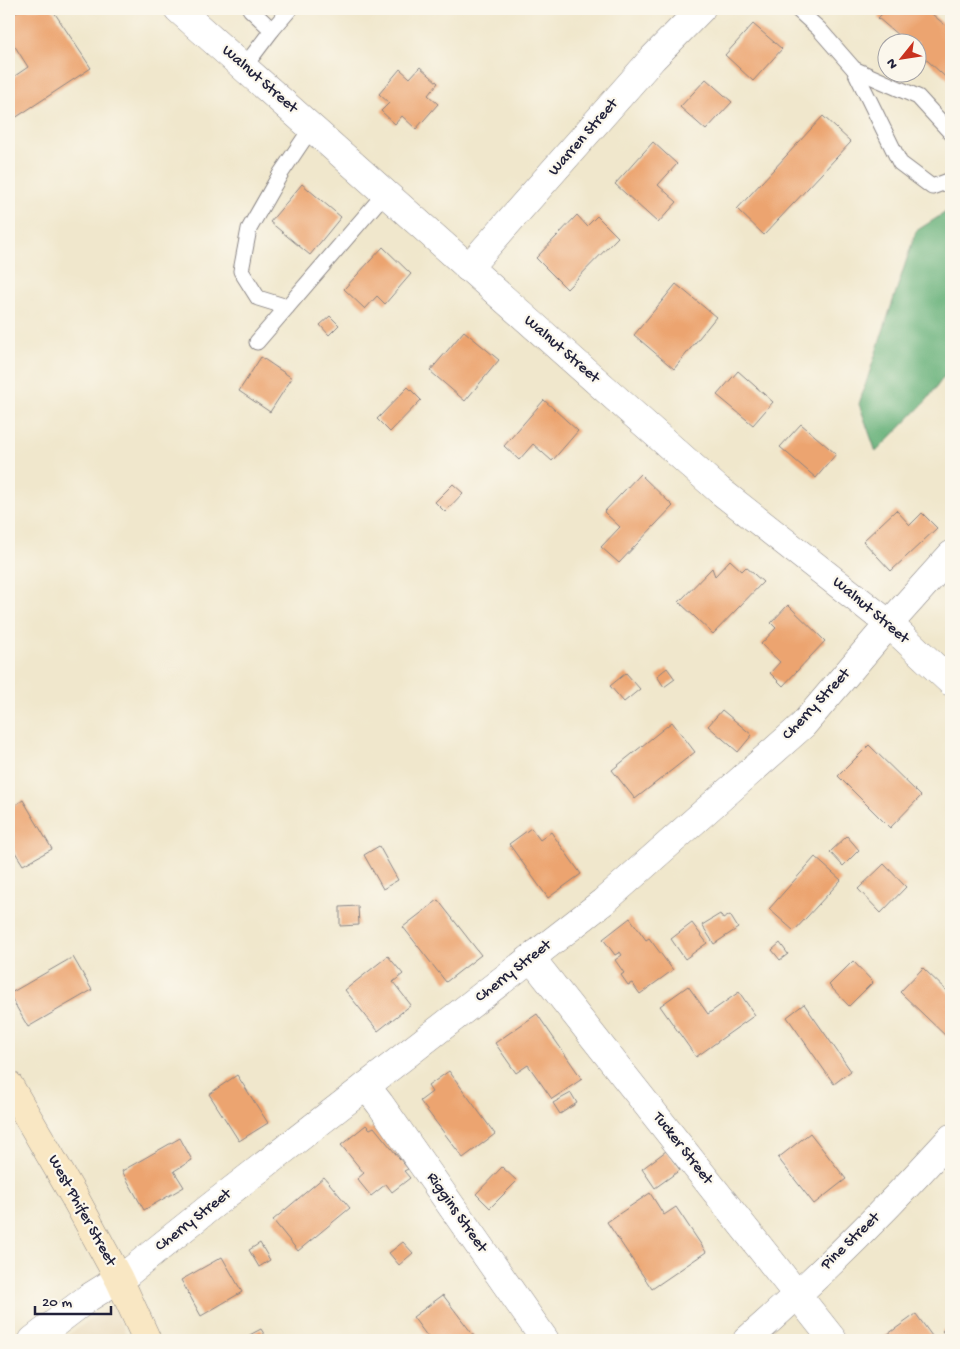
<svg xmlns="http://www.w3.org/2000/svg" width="960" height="1349" font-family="'Gochi Hand',sans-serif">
	<rect width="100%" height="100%" fill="#fbf7ec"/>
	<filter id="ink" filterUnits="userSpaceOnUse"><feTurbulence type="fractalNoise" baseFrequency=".02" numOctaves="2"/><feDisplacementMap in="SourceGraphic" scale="10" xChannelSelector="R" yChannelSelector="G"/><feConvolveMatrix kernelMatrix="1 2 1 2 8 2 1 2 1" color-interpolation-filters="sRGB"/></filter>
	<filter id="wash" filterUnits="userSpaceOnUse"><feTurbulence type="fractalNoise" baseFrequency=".0096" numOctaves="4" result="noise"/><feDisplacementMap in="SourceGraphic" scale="20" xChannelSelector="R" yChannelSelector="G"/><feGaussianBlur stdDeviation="1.12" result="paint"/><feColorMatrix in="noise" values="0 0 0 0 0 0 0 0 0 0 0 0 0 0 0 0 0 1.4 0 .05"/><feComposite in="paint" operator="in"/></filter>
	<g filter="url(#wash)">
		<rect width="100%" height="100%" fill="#f0e7cc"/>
		<!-- built -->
		<polygon fill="#e9d9ba" points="112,1305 129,1340 61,1340"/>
		<!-- forest -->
		<polygon fill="#65b078" stroke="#44695a" points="951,209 951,367 927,400 876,452 859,404 916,231"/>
		<g id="blocks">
			<!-- building -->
			<g fill="#eca470">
				<polygon points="22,9 52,9 91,68 9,122 9,80 28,67 9,37 9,17"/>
				<polygon points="887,9 926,9 951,30 951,82 918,52 918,42 906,42 878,18"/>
				<polygon points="753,24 782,49 753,81 725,55"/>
				<polygon points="420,67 438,83 428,95 438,104 416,129 402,116 395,124 381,111 389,103 379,94 400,69 410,78"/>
				<polygon points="706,79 732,102 706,130 680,107"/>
				<polygon points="823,116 851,142 764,235 737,209"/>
				<polygon points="653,142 677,164 658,185 677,202 658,223 615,184"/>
				<polygon points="302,184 341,217 310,255 270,222"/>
				<polygon points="577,215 587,226 597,216 618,237 567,289 536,258"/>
				<polygon points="383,247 411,274 385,304 377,296 365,309 344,289"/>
				<polygon points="676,284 716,317 674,369 634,335"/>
				<polygon points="330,316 339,325 329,335 320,325"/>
				<polygon points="464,331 499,360 465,401 430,371"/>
				<polygon points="261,357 292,378 270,412 239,391"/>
				<polygon points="738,371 773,402 753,425 717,395"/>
				<polygon points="408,387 421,400 390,432 377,419"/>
				<polygon points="544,400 578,431 552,461 533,444 519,460 504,446"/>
				<polygon points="801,424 836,454 816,478 780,447"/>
				<polygon points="640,474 673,506 619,563 601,547 620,527 604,512"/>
				<polygon points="453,484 463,493 445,512 435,502"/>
				<polygon points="896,510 910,525 922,513 937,528 891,571 863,541"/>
				<polygon points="730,560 742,571 746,567 763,582 713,634 679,602 712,568 715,576"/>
				<polygon points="788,605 825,641 783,686 770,673 780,662 761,644 776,628 771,623"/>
				<polygon points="667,668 675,679 664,687 657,676"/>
				<polygon points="626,673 640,689 624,702 610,686"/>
				<polygon points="722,710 752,735 738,752 708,726"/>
				<polygon points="672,722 695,752 635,799 612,770"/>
				<polygon points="869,745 921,796 890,828 838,776"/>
				<polygon points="23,800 52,849 23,865 10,844 9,845 9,809"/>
				<polygon points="531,828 540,840 551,832 581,874 548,898 509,844"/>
				<polygon points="847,836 859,850 843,866 830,852"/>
				<polygon points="379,846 398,880 383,889 364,855"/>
				<polygon points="815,857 841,880 794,931 769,909"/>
				<polygon points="884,864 906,887 881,913 858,889"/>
				<polygon points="438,900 481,955 446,982 403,927"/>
				<polygon points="358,906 359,925 340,926 340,907"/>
				<polygon points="720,914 723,919 730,915 738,928 714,944 702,925"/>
				<polygon points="630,918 646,940 649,938 673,970 640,994 632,983 628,985 621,975 624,973 615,960 622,955 620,952 615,955 603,939"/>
				<polygon points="692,923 707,943 685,959 671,939"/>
				<polygon points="780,943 788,954 780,960 772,950"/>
				<polygon points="388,956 403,974 393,982 411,1005 378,1031 345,990"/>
				<polygon points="73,957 92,990 28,1027 9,994"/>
				<polygon points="853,961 873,982 849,1006 829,985"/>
				<polygon points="923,968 951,995 951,1039 950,1040 900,992"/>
				<polygon points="688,986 708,1014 739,992 755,1015 696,1057 660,1006"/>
				<polygon points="804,1004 851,1071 834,1084 787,1017"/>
				<polygon points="537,1014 582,1079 552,1099 528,1065 516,1073 495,1043"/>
				<polygon points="449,1071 495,1134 463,1158 420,1101 432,1092 428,1086"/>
				<polygon points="237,1075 268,1123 239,1141 209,1094"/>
				<polygon points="571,1093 577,1103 560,1114 553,1103"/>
				<polygon points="366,1125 370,1129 374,1127 408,1169 404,1171 410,1178 392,1192 386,1184 371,1196 357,1179 364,1173 341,1145"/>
				<polygon points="810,1133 846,1179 814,1204 778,1158"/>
				<polygon points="180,1138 192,1160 174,1171 184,1187 144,1210 122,1171"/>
				<polygon points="666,1151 680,1170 655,1188 642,1169"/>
				<polygon points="502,1167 517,1181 490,1208 476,1194"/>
				<polygon points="324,1177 350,1208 298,1251 273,1220"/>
				<polygon points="650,1193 664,1215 676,1207 706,1252 652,1289 607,1222"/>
				<polygon points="403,1242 413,1253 399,1265 389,1253"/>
				<polygon points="260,1243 270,1260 259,1267 249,1250"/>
				<polygon points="222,1257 242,1292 201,1316 181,1280"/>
				<polygon points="443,1295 477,1340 430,1340 413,1317"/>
				<polygon points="916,1314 932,1336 927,1340 882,1340 881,1339"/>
				<polygon points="951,1324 951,1340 950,1340 942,1331"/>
				<polygon points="261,1329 268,1340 275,1336 278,1340 240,1340"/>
			</g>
		</g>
	</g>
	<g filter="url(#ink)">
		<use href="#blocks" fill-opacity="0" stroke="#898484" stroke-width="1"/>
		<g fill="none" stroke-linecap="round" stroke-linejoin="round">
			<!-- lane casing -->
			<g stroke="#898484" stroke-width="17">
				<g id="lane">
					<polyline points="797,9 819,29 854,69 900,163 932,187 951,180"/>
					<polyline points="272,30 290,9"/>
					<polyline points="244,67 272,30 250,9"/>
					<polyline points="854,69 918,97 951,133"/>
					<polyline points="287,307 258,298 241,271 249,229 281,173 312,127"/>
					<polyline points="257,342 386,192"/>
				</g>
			</g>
			<!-- street casing -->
			<g stroke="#898484" stroke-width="29">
				<g id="street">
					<polyline points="178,9 719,490 889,624 951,682"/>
					<polyline points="468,268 653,58 701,9"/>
					<polyline points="531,958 833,1340"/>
					<polyline points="366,1086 380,1104 545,1340"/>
					<polyline points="33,1340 88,1298 128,1273 209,1208 603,902 803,725 889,624 951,555"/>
					<path d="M747,1340C819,1277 887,1209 951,1138"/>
				</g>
			</g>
			<!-- secondary casing -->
			<g stroke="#898484" stroke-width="29">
				<polyline id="secondary" points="9,1085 75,1198 119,1279 147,1340"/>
			</g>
			<!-- lane -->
			<use href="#lane" stroke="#fff" stroke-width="15"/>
			<!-- street -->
			<use href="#street" stroke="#fff" stroke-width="28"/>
			<!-- secondary -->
			<use href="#secondary" stroke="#f9e7c3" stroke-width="28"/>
		</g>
	</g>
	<g text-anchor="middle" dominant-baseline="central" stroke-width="4.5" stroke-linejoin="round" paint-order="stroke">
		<!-- street labels -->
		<g font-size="16" fill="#22223b" stroke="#fbf7ec">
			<text transform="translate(259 80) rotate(41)">Walnut Street</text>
			<text transform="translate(584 138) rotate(-49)">Warren Street</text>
			<text transform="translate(561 350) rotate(41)">Walnut Street</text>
			<text transform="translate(870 611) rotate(40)">Walnut Street</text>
			<text transform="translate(817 705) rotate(-47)">Cherry Street</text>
			<text transform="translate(514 972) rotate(-38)">Cherry Street</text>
			<text transform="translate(682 1149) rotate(52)">Tucker Street</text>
			<text transform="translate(81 1211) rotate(61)">West Phifer Street</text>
			<text transform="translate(456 1213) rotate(55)">Riggins Street</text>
			<text transform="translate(194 1221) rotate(-38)">Cherry Street</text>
			<text transform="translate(851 1242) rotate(-44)">Pine Street</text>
		</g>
	</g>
	<!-- margin -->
	<rect width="960" height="1349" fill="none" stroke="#fbf7ec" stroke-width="30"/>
	<!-- north arrow -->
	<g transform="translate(902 58) rotate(240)"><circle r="24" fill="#fbf7ec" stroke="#a4a2a5"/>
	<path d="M0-4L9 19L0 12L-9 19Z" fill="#c8321e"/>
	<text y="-8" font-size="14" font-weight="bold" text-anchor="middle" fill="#22223b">N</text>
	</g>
	<!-- scale -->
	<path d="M35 1306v8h76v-8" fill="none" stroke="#22223b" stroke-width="2.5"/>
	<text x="42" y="1306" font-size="15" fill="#22223b" stroke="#fbf7ec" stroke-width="4" paint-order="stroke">20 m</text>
</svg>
